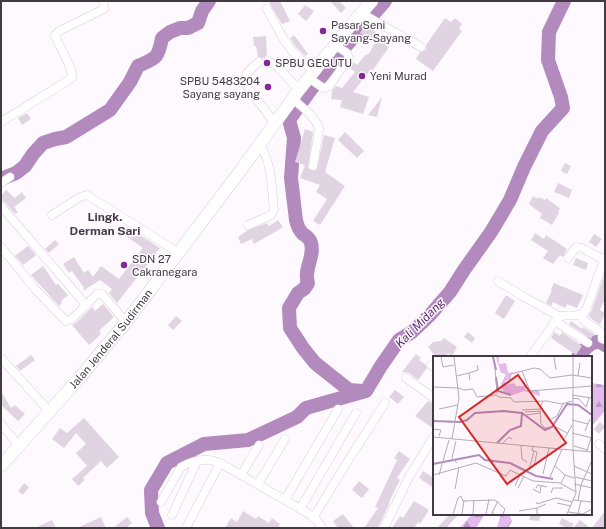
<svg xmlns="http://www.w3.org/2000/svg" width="606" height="529" font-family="'Public Sans',sans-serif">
	<defs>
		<pattern id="forest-firs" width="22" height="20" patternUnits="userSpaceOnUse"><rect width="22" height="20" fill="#e4b9ee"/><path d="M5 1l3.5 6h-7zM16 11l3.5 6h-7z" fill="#ba98c2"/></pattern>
	</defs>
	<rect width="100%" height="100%" fill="#fef9ff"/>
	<!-- forest -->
	<g fill="url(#forest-firs)">
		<polygon points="591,383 605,385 605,412 603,413 591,427"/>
		<polygon points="472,514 485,514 476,528 460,528"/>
		<polygon points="501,514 509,514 512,521 508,528 497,528"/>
	</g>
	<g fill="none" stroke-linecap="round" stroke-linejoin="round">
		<!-- river -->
		<g stroke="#b38abd" stroke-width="14">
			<path d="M1,179L16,173L25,166L33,154L43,143L55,139L66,137L110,110L130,82L138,66C156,58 158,59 162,38L170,32L180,28H188L198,23L202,11L209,1"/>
			<path d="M578,357C585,349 594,336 605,345"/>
			<path d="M362,391L349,390L315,363L303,348L290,328L289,308L298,293L304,289L308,283C303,269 315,258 311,243C310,238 307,237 303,234C299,230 297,225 296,220L291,178L294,138L289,120L312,88L345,47L385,1"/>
			<polyline points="158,528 152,513 151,490 167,463 204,444 248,440 297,417 306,408 366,391 381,366 399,340 412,332 430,315 450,292 464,270 491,232 510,200 524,167 542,131 563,108 561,97 548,60 549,32 564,1"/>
		</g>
	</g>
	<!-- building -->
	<g fill="#e0d4e2">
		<polygon points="268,1 280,1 290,21 282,24"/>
		<polygon points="330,1 339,1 346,8 341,13"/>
		<polygon points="305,5 314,11 306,21 298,14"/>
		<polygon points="445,18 451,22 455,18 462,24 459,28 462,31 433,71 416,59 420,52 426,50 426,45"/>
		<polygon points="365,25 391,42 387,46 389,47 373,70 371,69 353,92 369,97 363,114 340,107 342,100 331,99 332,90 336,86 342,88 355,72 349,67 353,62 357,65 366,54 368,55 375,43 360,33"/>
		<polygon points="294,35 308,54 305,56 296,47 290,38"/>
		<polygon points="266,36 267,56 263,58 258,57 256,46 254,46 253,37"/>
		<polygon points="382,97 377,117 368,115"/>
		<polygon points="27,113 31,119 22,125 18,118"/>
		<polygon points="305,129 313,132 308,168 313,171 317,169 324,135 335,138 325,172 345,186 320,225 313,221 327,199 316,192 320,185 300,178 305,165 295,162"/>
		<polygon points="345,132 364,151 357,158 338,140"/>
		<polygon points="565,163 571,166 567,174 561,171"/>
		<polygon points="558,183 572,190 569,198 554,192"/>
		<polygon points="6,190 15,198 22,192 26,198 14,207 18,212 15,214 5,202 1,201 1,196"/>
		<polygon points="533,196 538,199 539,197 545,200 546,198 560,208 558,212 559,213 552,225 540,218 542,214 529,204"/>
		<polygon points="278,220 283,227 275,232 254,244 252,239 241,244 238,237 248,230 267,223 269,226"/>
		<polygon points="127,227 160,248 117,303 109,293 112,289 100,280 83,291 84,288 72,271 69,273 63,264 74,257 84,273 88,270 93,277 101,266 119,279 143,248 122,233"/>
		<polygon points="535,233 544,239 546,235 567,249 563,257 560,255 553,264 543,258 548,251 531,240"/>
		<polygon points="594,234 602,239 596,247 589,242"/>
		<polygon points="55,240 59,244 49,253 45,249"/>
		<polygon points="28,246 36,255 23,265 15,256"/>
		<polygon points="576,258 588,263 586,270 573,265"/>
		<polygon points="43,266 56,285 58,284 68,295 61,301 62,303 59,306 31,275"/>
		<polygon points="605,273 605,299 600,310 605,313 600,325 588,316 591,312"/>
		<polygon points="554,283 583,295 577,308 567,304 565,308 553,302 551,306 546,303 552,290 551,289"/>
		<polygon points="506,295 515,301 504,319 495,313"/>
		<polygon points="103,304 114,317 99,331 101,333 99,336 89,345 72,325 76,323 92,307 95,311"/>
		<polygon points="176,316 182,321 173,330 168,325"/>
		<polygon points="571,321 582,329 583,327 594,334 591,339 569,324"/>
		<polygon points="468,332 475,338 472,343 464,337"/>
		<polygon points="554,332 560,336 562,332 582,346 576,355 551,338"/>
		<polygon points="444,338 457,347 452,356 448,353 446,357 436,357 428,347 433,342 441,341"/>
		<polygon points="416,354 421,358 419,360 426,365 427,368 418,380 409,373 402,372"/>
		<polygon points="31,355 35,360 20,371 16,366"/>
		<polygon points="395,390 404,397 398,404 389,397"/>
		<polygon points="1,391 11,408 15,405 25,414 18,421 2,406 1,403"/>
		<polygon points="428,401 434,404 434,429 415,416"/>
		<polygon points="84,418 119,457 107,468 101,461 83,478 85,480 78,486 72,479 87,466 76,453 86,444 76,433 64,448 52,439 60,428 67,433"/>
		<polygon points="600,422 605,427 599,434 594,429"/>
		<polygon points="399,451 410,459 397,478 400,480 389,502 390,502 378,528 364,528 378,508 375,507 397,460 394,458"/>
		<polygon points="423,471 434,478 434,488 419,478"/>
		<polygon points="359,481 369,489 362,498 352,490"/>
		<polygon points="24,483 29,487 23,495 18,491"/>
		<polygon points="414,501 429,510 420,524 418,522 414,528 392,528 400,516 403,518"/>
		<polygon points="243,511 256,519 258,516 269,523 272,518 280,524 278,528 225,528 231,518 237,522"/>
		<polygon points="605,511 605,528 592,528"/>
		<polygon points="343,514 354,528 338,528 333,521"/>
		<polygon points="450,514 459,514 446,528 437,528"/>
		<polygon points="531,514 541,514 539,521 529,520"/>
		<polygon points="101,517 106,528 77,528"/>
		<polygon points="127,517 132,523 126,528 113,528"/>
		<polygon points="562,518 574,524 571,528 567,528 559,524"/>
		<polygon points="52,520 56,528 35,528"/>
		<polygon points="580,520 590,528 573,528"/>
	</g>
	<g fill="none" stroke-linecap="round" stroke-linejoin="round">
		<!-- minor casing -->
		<g stroke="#d8cddb" stroke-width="9">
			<g id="minor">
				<polyline points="267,9 283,38 292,51 314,72"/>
				<polyline points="361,13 421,47"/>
				<polyline points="268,61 276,65 299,90"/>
				<path d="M259,62C252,68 244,73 245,83L275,124"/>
				<polyline points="309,78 323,88 329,86 349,58 347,53 335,45"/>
				<path d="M293,99C303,108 315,116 319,129L313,166"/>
				<path d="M1,122L72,78C74,69 58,45 55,35L59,31L104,9L103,1"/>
				<polyline points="1,183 10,177"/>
				<polyline points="1,206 86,305 97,294 102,294 126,322"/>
				<polyline points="52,215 80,197 87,195 179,253"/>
				<path d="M248,225L271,215L274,210C271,186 273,166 260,145"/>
				<polyline points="1,247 36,290 66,321 72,319 86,305"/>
				<polyline points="568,258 576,247 582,248 604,260"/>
				<polyline points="498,281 522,296 559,316"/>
				<polyline points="581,315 583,320 602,333 602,339 605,340"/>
				<polyline points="555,321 588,343"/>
				<path d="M530,357L558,318C567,311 576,321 586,310L605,257"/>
				<polyline points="1,358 49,411"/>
				<polyline points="431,365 434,367"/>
				<polyline points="406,378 434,398"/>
				<polyline points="1,424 19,446"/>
				<polyline points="599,444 605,449"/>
				<polyline points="241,475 259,445"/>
				<polyline points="258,484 285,439"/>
				<polyline points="285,500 338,409"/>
				<path d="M161,502L181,467C193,460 207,457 220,463L306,512L316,519L322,528"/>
				<polyline points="300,509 356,413"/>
				<polyline points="172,515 197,461"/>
				<polyline points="313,518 351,456 385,403"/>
				<polyline points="187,526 220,463"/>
				<polyline points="384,528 409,477 434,436"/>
			</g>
		</g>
		<!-- highway casing -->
		<g stroke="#d8cddb" stroke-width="13">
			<g id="highway">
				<path id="s1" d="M1,466L81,376L126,322L238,174L299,90L350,26L372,1"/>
			</g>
		</g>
		<!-- minor -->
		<use href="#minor" stroke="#fff" stroke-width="8"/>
		<!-- highway -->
		<use href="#highway" stroke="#fff" stroke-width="12"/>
	</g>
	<!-- markers -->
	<g fill="#812895" stroke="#fef9ff" stroke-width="1.5">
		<circle cx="323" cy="31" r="4"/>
		<circle cx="267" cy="63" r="4"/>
		<circle cx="362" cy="76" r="4"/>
		<circle cx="268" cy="87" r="4"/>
		<circle cx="124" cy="265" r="4"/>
	</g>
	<g text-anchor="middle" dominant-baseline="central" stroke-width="3" stroke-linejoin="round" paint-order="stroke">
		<!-- poi labels -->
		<g font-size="11" fill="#3f3b40" stroke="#fef9ff" text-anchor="start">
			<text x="331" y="25">Pasar Seni<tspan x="331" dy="13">Sayang-Sayang</tspan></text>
			<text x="275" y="63">SPBU GEGUTU</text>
			<text x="370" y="76">Yeni Murad</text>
			<text x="260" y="81" text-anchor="end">SPBU 5483204<tspan x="260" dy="13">Sayang sayang</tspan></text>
			<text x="132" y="259">SDN 27<tspan x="132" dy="13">Cakranegara</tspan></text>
		</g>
		<!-- street labels -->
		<g font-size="11" fill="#3f3b40" stroke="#fef9ff">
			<text stroke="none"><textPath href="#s1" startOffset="168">Jalan Jenderal Sudirman</textPath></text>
		</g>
		<!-- neighbourhood labels -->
		<g font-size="12" font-weight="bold" fill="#443b46" stroke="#fef9ff">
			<text x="105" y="217">Lingk.<tspan x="105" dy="14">Derman Sari</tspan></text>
		</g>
		<!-- water labels -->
		<g font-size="12" font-style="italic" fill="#612d6d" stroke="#fef9ff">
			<text transform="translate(420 323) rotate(-45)">Kali Midang</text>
		</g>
	</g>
	<!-- overview -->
	<g transform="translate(433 356)">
		<rect width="159" height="159" fill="#fef9ff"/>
		<path d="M63,1H66V8L73,7L75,17L90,14L78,17L76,24L72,25L73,29L81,27L83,30H94L92,34H106L107,40L91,35L80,39L71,37L68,28L73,18L68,17Z" fill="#e4b9ee"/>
		<path fill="none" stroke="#b38abd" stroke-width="2" d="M60,1L63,14M63,21L65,35L78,39M0,65L27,66L34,64L42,57L71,55L89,57L112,74L119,71L134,48L145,49L159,59M64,87L77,74L88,70L89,57M0,108L46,99L52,104L77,107L103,120L120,123"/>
		<path fill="none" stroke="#b2adb3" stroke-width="1" d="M8,1L10,11L21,9M121,1L123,14M62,12L64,38M89,15L97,35L159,30M36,17L45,14L44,9M139,19L159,22M24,20L36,17L37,24M145,20L147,7M76,27L78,18L101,12L107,13L117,22L139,19M0,31L26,32M26,32L31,34L40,33L44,41L63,39L66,41L78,42L81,46L114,45L129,48L139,45M139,39L159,42M139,42L146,43L153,51L156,42M110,45L107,52L108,68L112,72L117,71M6,53L25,49M89,54L107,53M92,56L107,55M93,59L107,57M118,63L124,60L130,48M139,64L155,68M123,71L134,77M0,73L8,74L6,80M152,75L157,63M139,77L159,82M0,81L159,96M132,82L139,69M19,83L26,42L21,1M23,85L19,102L24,107M70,87L76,81L79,83M88,90L89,103L94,106M141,90L154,94M140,93V1M154,95L158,82M101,110L104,96L101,95M122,110L132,119M141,110L159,118M93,114H96L101,95L99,94L100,90M110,118L116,92M0,119L43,107L73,120L77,114L100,125L127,127L143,136M6,119L16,84M117,121L129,93M142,121L159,125M128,127L132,119L141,122M141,128L159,132M82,130L87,119M85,132L91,120M103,132L105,129L114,131M22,133L26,111M100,133L107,137L108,130M118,137L120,132H130M140,144L158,146L159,142M145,145L148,129L159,104M103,146L104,148L123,142L139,146M124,147L138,150M86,155L104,152M135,156L150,158L159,153M145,157L148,145M20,158L25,142L28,140L30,145L62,144L72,153L70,158M29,158L31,144M40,158L41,144M53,158L56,143M61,158L59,157L65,145M104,158V152L113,148M134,158L143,137L140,93"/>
		<path fill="#d62828" fill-opacity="0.15" stroke="#d62828" stroke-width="2" d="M85,19L133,87L74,128L26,61Z"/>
		<rect width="159" height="159" fill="none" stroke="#3f3b40" stroke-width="2"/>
	</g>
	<!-- border -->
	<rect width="606" height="529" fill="none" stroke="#3f3b40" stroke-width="4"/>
</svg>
